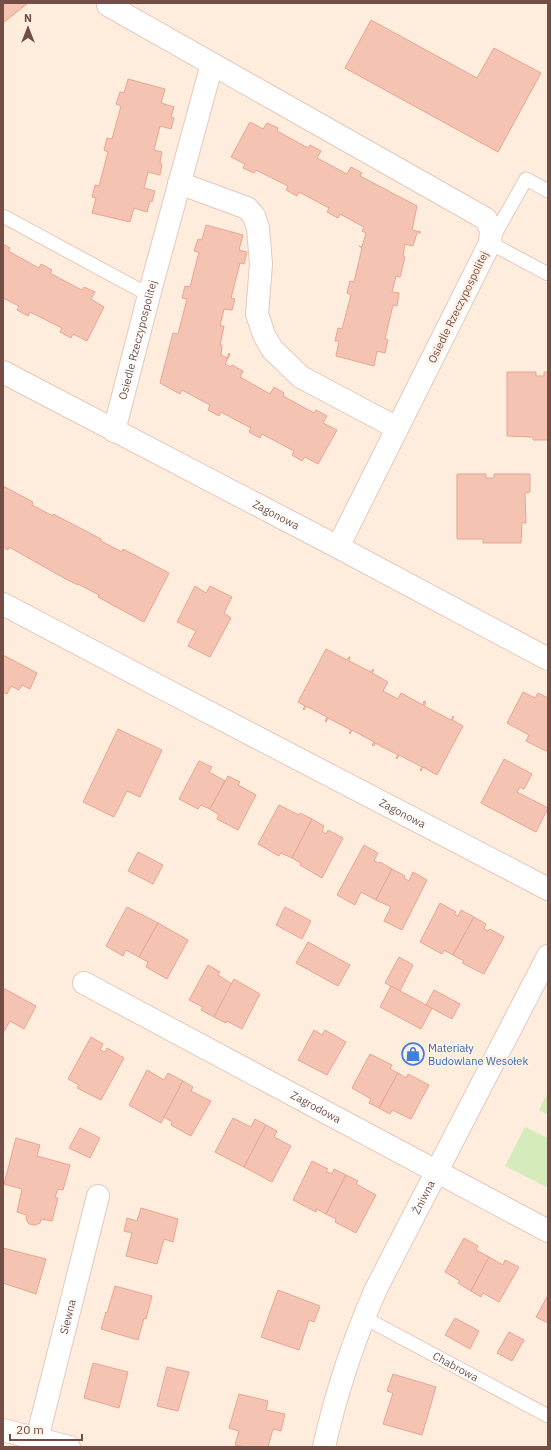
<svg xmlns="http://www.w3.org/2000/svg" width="551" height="1450" font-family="'IBM Plex Sans',sans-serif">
	<rect width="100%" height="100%" fill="#feecdd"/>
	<!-- green -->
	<g fill="#d6ebbb">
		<polygon points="548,1092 548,1115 539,1110"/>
		<polygon points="525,1127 548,1138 548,1188 505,1166"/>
	</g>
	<!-- building -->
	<g fill="#f5c3b2" stroke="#e8a592">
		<polygon points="3,3 28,3 3,23"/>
		<polygon points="371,20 477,78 494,48 541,73 498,152 345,68"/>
		<polygon points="128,79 165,89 161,103 174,107 171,117 174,118 171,129 160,126 154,150 162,152 160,163 162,164 160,175 148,172 144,188 155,191 152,202 150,201 147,212 134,208 130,222 92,213 96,198 92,197 95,185 99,186 108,152 104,150 107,138 112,139 121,106 116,104 120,92 124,93"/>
		<polygon points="250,122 263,129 267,123 278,128 277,131 308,148 310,145 321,151 317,158 347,174 351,167 362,173 360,176 417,206 412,230 421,232 420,233 417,233 413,246 405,244 403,256 405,257 400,277 396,276 392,292 399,293 397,306 393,305 385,339 388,340 385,353 377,351 374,366 336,356 339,341 335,341 338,328 342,329 351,295 347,293 350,281 354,282 362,248 359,246 362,247 366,233 362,231 364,227 340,214 338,218 327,212 329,208 299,192 297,196 286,190 288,186 256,170 254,173 243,168 245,164 231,157"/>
		<polygon points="206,225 243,235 239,250 247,252 244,264 240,263 231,298 235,299 232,310 224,309 220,326 224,326 220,345 222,345 221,355 227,358 229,353 230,354 225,364 231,367 232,365 243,371 240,377 270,394 274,387 284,393 283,396 314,413 316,410 327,416 323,423 337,430 318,464 305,457 302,461 292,455 294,451 262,434 260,438 249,432 251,428 221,412 219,416 208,410 210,405 182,390 180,394 160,383 173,333 178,334 187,299 182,298 185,286 190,287 199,252 194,251 198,239 202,240"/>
		<polygon points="3,244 10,248 8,251 39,268 41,264 52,270 50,273 74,286 82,290 84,287 95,292 91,299 104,307 87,341 73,334 71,338 60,332 62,328 30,312 28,316 17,310 19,306 3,298"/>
		<polygon points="507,372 536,372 536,376 544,376 544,372 548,372 548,440 533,440 533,437 507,436"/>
		<polygon points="457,474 486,474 486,478 494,478 494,474 530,474 530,492 525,493 526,523 522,523 521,543 483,543 483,539 457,539"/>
		<polygon points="3,486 33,502 32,505 53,516 53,514 101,539 101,541 122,552 123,549 169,573 144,622 98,597 99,595 78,584 78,585 64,578 9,547 8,550 3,547"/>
		<polygon points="195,586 206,593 210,586 232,597 224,613 231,618 210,657 188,646 196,631 177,622"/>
		<polygon points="326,649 347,660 349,657 350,657 349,661 371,672 373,669 374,670 372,673 388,682 383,691 398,699 401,693 423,705 424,701 426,702 424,706 451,720 453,716 454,717 452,720 463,726 437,775 423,767 421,771 420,770 422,767 399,755 397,759 396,758 398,755 375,743 374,746 372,745 374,742 352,730 350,734 349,733 351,730 328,718 326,722 325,721 327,717 306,706 304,710 303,709 305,706 298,702"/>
		<polygon points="3,655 37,673 30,689 22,685 19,690 11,686 7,694 3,692"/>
		<polygon points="523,692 535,698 538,693 548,698 548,752 526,741 529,735 507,723"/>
		<polygon points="118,729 162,750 140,797 127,791 114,817 83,802"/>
		<polygon points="504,759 532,774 524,789 520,787 517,792 548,808 536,832 481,803"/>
		<polygon points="199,761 212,767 209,772 225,781 210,809 201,805 198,809 179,799"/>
		<polygon points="228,776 240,782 238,785 256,795 238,830 217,819 219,815 210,809"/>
		<polygon points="279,805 299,815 300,813 312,819 292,858 281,853 279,856 258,844"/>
		<polygon points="312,819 324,826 322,831 326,834 328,830 343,838 322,878 300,865 301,863 292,858"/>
		<polygon points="364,845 378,853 374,861 379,863 380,862 392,869 376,900 361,892 355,905 337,895"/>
		<polygon points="138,852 163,865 153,884 128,871"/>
		<polygon points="392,869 405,876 404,878 409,881 413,872 427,880 402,930 384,921 391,907 376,900"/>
		<polygon points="440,903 456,912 454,914 458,916 461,910 474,917 453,955 444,950 442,954 420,942"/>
		<polygon points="127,907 158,923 139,957 126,950 123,956 106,946"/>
		<polygon points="285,907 311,921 302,939 276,925"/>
		<polygon points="474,917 486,924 484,929 488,931 490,929 504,937 484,974 462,963 464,961 453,955"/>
		<polygon points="158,923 188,940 167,979 146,967 148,962 139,957"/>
		<polygon points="308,942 350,965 338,986 296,963"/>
		<polygon points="399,957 413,965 400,991 385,983"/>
		<polygon points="208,965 220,972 218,975 232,984 214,1017 201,1010 203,1007 189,1000"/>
		<polygon points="234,979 260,994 242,1029 227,1021 226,1023 214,1017"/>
		<polygon points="391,986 432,1008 421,1029 380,1007"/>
		<polygon points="3,988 36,1006 24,1029 10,1021 3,1033"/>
		<polygon points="434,990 460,1004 452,1019 426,1005"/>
		<polygon points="314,1030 322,1035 325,1030 346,1042 327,1075 298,1060"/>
		<polygon points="91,1037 103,1044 100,1050 105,1052 107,1048 124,1058 101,1100 77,1088 79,1085 68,1079"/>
		<polygon points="370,1054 392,1065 390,1069 398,1073 379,1108 369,1103 371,1099 352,1088"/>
		<polygon points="147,1070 164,1080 168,1073 183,1081 161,1123 129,1105"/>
		<polygon points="398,1073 406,1078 408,1074 429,1085 411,1119 392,1110 390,1114 379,1108"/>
		<polygon points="183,1081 193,1087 191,1091 211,1101 191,1136 171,1125 172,1122 164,1117"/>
		<polygon points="233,1118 251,1127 255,1119 266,1125 244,1167 215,1152"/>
		<polygon points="266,1125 277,1131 274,1137 291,1146 272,1182 244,1167"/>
		<polygon points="80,1128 100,1138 90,1158 69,1148"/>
		<polygon points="16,1138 40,1145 37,1156 70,1165 63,1190 58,1189 55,1197 58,1198 52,1221 41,1219 40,1223 35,1225 29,1224 26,1219 27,1215 17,1212 22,1189 4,1184"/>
		<polygon points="312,1161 328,1169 326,1171 332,1174 334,1169 346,1175 326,1214 317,1209 316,1212 293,1200"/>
		<polygon points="346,1175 358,1181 356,1184 376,1195 356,1233 335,1222 336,1219 326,1214"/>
		<polygon points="141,1208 178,1219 173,1242 164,1239 157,1264 126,1256 132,1233 124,1231 127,1218 137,1221"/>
		<polygon points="464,1238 478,1246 476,1250 489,1257 471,1291 458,1283 460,1281 445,1272"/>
		<polygon points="3,1248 46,1259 36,1294 3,1283"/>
		<polygon points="489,1257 503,1265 505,1260 519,1267 499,1302 483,1293 481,1297 471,1291"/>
		<polygon points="115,1286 152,1296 146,1319 144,1318 138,1340 101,1329 106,1312 107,1313"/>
		<polygon points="278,1290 320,1306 314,1322 309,1320 299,1350 261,1337"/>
		<polygon points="548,1295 548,1323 536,1317"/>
		<polygon points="455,1318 479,1331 470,1349 445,1335"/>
		<polygon points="509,1332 524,1340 512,1361 497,1353"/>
		<polygon points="93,1363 128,1372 119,1408 84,1398"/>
		<polygon points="167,1367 189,1372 178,1411 157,1406"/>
		<polygon points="393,1374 436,1387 422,1435 383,1424 393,1393 387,1391"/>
		<polygon points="239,1394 268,1401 266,1410 285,1414 281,1431 273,1429 268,1447 245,1447 235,1445 239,1431 229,1428"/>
	</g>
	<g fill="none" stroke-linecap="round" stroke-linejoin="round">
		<!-- service casing -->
		<g stroke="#e4c8bc" stroke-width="15">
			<g id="service">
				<polyline points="548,191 526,179 490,243 548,274"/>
				<polyline points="3,216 149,295"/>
				<path id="s1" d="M363,1317L548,1416"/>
			</g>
		</g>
		<!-- minor casing -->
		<g stroke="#e4c8bc" stroke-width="24">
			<g id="minor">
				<polyline points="108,5 486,219 491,230 490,243 338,547"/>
				<polyline points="179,183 247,208 254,216 258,228 261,264 257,314 264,335 272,349 301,377 397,428"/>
				<path id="s2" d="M3,372L338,547L548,659"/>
				<path id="s3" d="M114,431L149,295L212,64"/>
				<path id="s4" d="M3,604L166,690L548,889"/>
				<path id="s5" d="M84,983L548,1231"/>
				<polyline points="3,1430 69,1447"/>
				<path id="s6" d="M37,1439L98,1196"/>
				<path id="s7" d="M324,1447C336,1393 354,1339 376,1289L548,956"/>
			</g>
		</g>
		<!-- service -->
		<use href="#service" stroke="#fff" stroke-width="13"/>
		<!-- minor -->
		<use href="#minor" stroke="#fff" stroke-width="22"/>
	</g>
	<!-- icons -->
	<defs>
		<g id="shop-ring" transform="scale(1.15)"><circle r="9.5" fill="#fff0e4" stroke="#3f7fe0" stroke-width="1.5"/><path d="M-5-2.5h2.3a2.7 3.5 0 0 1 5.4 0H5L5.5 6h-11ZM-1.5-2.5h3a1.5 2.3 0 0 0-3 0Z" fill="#3f7fe0"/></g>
	</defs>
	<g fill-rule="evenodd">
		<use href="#shop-ring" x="413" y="1054"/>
	</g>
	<g text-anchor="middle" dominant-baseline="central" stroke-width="4" stroke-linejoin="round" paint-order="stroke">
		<!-- street labels -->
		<g font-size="11" fill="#744e44" stroke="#fff0e4">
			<text transform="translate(458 307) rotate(-64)">Osiedle Rzeczypospolitej</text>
			<text stroke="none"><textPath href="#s3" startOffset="94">Osiedle Rzeczypospolitej</textPath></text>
			<text stroke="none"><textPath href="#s2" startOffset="308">Zagonowa</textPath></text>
			<text stroke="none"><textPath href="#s4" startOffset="451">Zagonowa</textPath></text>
			<text stroke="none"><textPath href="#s5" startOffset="263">Zagrodowa</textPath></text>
			<text stroke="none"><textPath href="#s7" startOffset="270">Żniwna</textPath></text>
			<text stroke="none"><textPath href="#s6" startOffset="126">Siewna</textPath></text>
			<text stroke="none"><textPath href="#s1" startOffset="105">Chabrowa</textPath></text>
		</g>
		<!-- shop labels -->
		<g font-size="11" fill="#366cbe" stroke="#fff0e4" text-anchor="start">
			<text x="428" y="1048">Materiały<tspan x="428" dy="13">Budowlane Wesołek</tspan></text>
		</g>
	</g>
	<!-- border -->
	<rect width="551" height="1450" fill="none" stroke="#744e44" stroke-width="8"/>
	<!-- north arrow -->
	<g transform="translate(28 28)" stroke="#fff0e4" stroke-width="3" paint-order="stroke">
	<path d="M0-3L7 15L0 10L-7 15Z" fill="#744e44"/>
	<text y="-6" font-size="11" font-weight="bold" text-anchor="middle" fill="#744e44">N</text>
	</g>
	<!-- scale -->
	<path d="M10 1434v6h72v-6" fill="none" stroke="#744e44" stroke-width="2"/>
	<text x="16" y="1434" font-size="12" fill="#744e44" stroke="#fff0e4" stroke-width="3" paint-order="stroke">20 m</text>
</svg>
